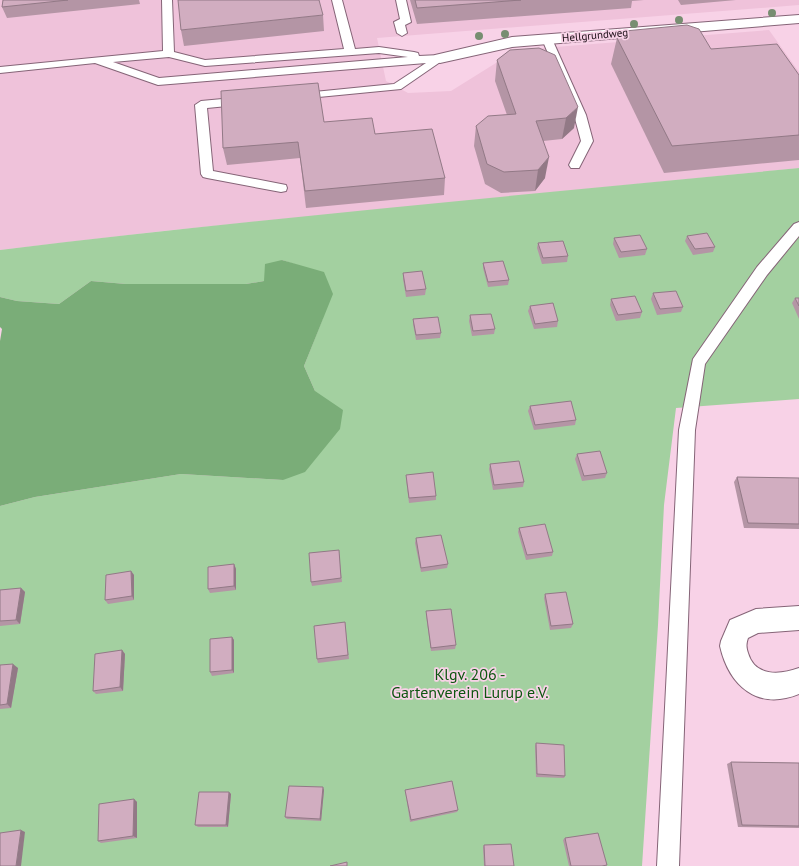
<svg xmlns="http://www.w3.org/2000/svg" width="799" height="866" font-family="'PT Sans',sans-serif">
	<rect width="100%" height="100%" fill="#f8d2e7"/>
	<!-- built -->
	<polygon fill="#efc2da" points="0,0 799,0 799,5 377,38 386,81 408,93 451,91 517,50 769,30 799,72 799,168 163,231 0,250"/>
	<!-- green -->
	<path fill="#a3d0a0" d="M799,168V399L676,408L664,505L658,625L642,866H0V506L35,497L181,474L283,480L315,391L304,366L323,318L297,265L282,260L264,281L246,284H126L91,281L59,304L17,301L0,297V250C266,218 533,194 799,168Z"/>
	<!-- water -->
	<polygon fill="#7aad78" points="282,260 324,272 333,294 304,366 315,391 343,410 340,429 305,472 283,480 181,474 35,497 0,506 0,341 2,329 0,327 0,297 17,301 59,304 91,281 126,284 246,284 264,281 265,264"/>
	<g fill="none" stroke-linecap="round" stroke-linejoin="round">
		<!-- service casing -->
		<g stroke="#856477" stroke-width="2">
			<g id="service">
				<path d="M162,0H172L174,52L205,60L344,49L332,0H342L355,49L379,47L414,52L418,53L419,56L440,55L446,58L401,89L298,99L292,96L294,94L394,84L426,63L158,85L95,63L0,73V67L163,51ZM379,53L408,57L159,78L113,62L169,57L205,66Z"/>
				<polygon points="396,0 406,0 411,22 405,25 407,33 402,36 397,33 394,22 400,19"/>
				<polygon points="547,36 552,39 586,115 593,141 579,168 571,168 569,165 581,141 574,115 542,39"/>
				<polygon points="244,97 248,98 250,101 248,104 207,108 213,171 286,185 287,188 286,191 281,192 207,178 203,177 201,174 195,105 201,101"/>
				<polygon points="799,222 799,236 767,275 705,364 695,430 679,866 657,866 679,430 693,359 757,267 794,224"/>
			</g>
		</g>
		<!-- minor casing -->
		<g stroke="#856477" stroke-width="2">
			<g id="minor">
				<polygon points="799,15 799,23 512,47 440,63 435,61 432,58 435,55 512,37"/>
				<path d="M799,606V630L758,633L748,638C746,644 746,647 748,653C755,677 780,675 799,668V694C758,711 729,686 720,646L721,641L730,620L756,609Z"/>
			</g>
		</g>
		<!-- service -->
		<use href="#service" fill="#fff" fill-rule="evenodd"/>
		<!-- minor -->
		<use href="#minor" fill="#fff" fill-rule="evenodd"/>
	</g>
	<!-- trees -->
	<g fill="#778e71">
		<circle cx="772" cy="13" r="4"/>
		<circle cx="679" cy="20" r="4"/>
		<circle cx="634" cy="24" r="4"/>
		<circle cx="505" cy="34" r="4"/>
		<circle cx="479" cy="36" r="4"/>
	</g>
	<!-- wall -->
	<g fill="#b495a5">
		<polygon points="3,0 139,0 140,4 7,18 2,7"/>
		<polygon points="410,0 644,0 632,1 631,8 417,24"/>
		<polygon points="678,0 736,0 681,5"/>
		<polygon points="323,15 324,31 184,46 181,30"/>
		<polygon points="617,38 711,49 799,75 799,160 664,173 611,64"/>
		<polygon points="510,50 574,128 562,139 543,141 545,178 535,191 501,193 485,184 474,146 476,126 507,115 495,81 497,60"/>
		<polygon points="324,122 375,134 445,178 444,195 306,208 300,158 227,165 223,148"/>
		<polygon points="687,236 715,247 713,252 693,255 685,241"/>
		<polygon points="614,238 647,249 645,255 619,258 613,244"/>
		<polygon points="538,243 568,256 567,262 542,264 537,248"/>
		<polygon points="483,263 509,280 508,285 488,287 483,268"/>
		<polygon points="403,273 426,289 425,295 406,297 403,279"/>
		<polygon points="653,293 683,307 681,312 657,315 651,299"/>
		<polygon points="795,298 799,298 799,319 792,303"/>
		<polygon points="611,299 642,312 640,318 616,321 610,305"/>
		<polygon points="530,306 558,321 557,327 534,329 528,311"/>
		<polygon points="470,315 495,329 494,334 472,336 469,321"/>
		<polygon points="413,319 441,333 440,338 416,340 413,324"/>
		<polygon points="530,406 576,420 575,425 534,430 528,411"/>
		<polygon points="577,454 607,473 605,478 582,481 575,459"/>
		<polygon points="490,464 524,482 523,487 493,490 489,469"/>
		<polygon points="406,475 436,496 436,500 409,503 406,479"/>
		<polygon points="737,477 799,478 799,529 744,528 734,482"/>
		<polygon points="519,528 553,552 552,556 526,560 518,532"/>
		<polygon points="416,538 448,564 447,568 421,572 415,543"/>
		<polygon points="339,554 342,582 312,586 311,582"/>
		<polygon points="234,564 236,569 236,590 210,593 208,589"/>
		<polygon points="131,571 134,575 134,600 108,604 105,600"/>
		<polygon points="21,588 25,592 20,624 0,626 0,590"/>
		<polygon points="545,594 573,624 571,628 550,630 544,598"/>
		<polygon points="426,611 456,645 455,649 431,651 426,615"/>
		<polygon points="345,622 349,659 318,663 317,659"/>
		<polygon points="232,637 234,640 234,673 212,676 210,672"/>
		<polygon points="122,650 125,654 123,691 96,694 93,691"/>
		<polygon points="0,665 18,668 11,708 0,709"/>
		<polygon points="536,743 565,776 564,778 536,777 535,746"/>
		<polygon points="731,762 799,763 799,828 738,827 727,764"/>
		<polygon points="324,790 321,821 287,819 285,817"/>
		<polygon points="405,790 458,810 457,812 410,822"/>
		<polygon points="229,792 231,794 228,827 198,827 195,825"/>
		<polygon points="134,799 137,802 137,838 101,843 98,841"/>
		<polygon points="565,838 607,865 606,866 569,866 563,840"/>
		<polygon points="484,845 514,866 484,866 483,847"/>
	</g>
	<!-- shaded-wall -->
	<g fill="#927986">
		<polygon points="578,107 574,128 562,139 566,118"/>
		<polygon points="549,157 545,178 535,191 538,170"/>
		<polygon points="234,564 236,569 236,590 234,586"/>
		<polygon points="131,571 134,575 134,600 132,596"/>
		<polygon points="21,588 25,592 20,624 16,620"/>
		<polygon points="232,637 234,640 234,673 232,670"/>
		<polygon points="122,650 125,654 123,691 120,687"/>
		<polygon points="13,664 18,668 11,708 7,704"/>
		<polygon points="323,787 324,790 321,821 320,819"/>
		<polygon points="229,792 231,794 228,827 226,825"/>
		<polygon points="134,799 137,802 137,838 133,836"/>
		<polygon points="21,830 25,832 21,866 16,866"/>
	</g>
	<!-- building -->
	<g fill="#d1adc0" stroke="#927986">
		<polygon points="3,0 68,0 2,7"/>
		<polygon points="178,0 319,0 323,15 181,30"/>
		<polygon points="415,0 521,0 417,8"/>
		<polygon points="687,25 699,29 711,49 777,44 799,75 799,135 672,146 617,38 625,31"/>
		<polygon points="539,48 555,55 578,107 566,118 536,121 549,157 538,170 504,172 487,164 476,126 488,116 516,114 497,60 510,50"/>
		<polygon points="318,83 324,122 372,118 375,134 432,129 445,178 305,191 298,142 223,148 221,91"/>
		<polygon points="707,233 715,247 695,249 687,236"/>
		<polygon points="640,235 647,249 621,252 614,238"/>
		<polygon points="563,241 568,256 543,258 538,243"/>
		<polygon points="503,261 509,280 488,282 483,263"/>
		<polygon points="422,271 426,289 406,291 403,273"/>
		<polygon points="676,291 683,307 660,309 653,293"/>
		<polygon points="635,296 642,312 618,315 611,299"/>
		<polygon points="795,298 799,298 799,306"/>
		<polygon points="553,303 558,321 535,324 530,306"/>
		<polygon points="491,314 495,329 473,331 470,315"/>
		<polygon points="438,317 441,333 416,335 413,319"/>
		<polygon points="571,401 576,420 535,425 530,406"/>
		<polygon points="600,451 607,473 584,476 577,454"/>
		<polygon points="519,461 524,482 494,485 490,464"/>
		<polygon points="433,472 436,496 409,498 406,475"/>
		<polygon points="737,477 799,478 799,524 748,523"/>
		<polygon points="545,524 553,552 527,555 519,528"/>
		<polygon points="441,535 448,564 421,568 416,538"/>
		<polygon points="339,550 341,578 311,582 309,553"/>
		<polygon points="234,564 234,586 208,589 208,567"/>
		<polygon points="131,571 132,596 105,600 106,575"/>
		<polygon points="21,588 16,620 0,621 0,590"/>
		<polygon points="566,592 573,624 551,626 545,594"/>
		<polygon points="451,609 456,645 431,648 426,611"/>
		<polygon points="345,622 348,655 317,659 314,626"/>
		<polygon points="232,637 232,670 210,672 210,639"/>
		<polygon points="122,650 120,687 93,691 95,654"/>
		<polygon points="13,664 7,704 0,705 0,665"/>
		<polygon points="536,743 564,745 565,776 537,774"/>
		<polygon points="731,762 799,763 799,826 742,825"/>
		<polygon points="452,781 458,810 411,820 405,790"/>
		<polygon points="289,786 323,787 320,819 285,817"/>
		<polygon points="199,792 229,792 226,825 195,825"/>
		<polygon points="134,799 133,836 98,841 99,804"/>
		<polygon points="21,830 16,866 0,866 0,833"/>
		<polygon points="598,833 607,865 602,866 571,866 565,838"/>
		<polygon points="511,844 514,866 485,866 484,845"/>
		<polygon points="347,862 347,866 330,866"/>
	</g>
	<g text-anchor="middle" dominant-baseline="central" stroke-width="3.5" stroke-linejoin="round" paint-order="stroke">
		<!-- far-street labels -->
		<g font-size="11" fill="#160a11" stroke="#f8d2e7">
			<text transform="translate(595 35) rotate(-5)">Hellgrundweg</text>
		</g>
		<!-- near-park labels -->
		<g font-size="16" fill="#0d5610" stroke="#f8d2e7">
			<text x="470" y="674">Klgv. 206 -<tspan x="470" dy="18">Gartenverein Lurup e.V.</tspan></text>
		</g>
	</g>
</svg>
